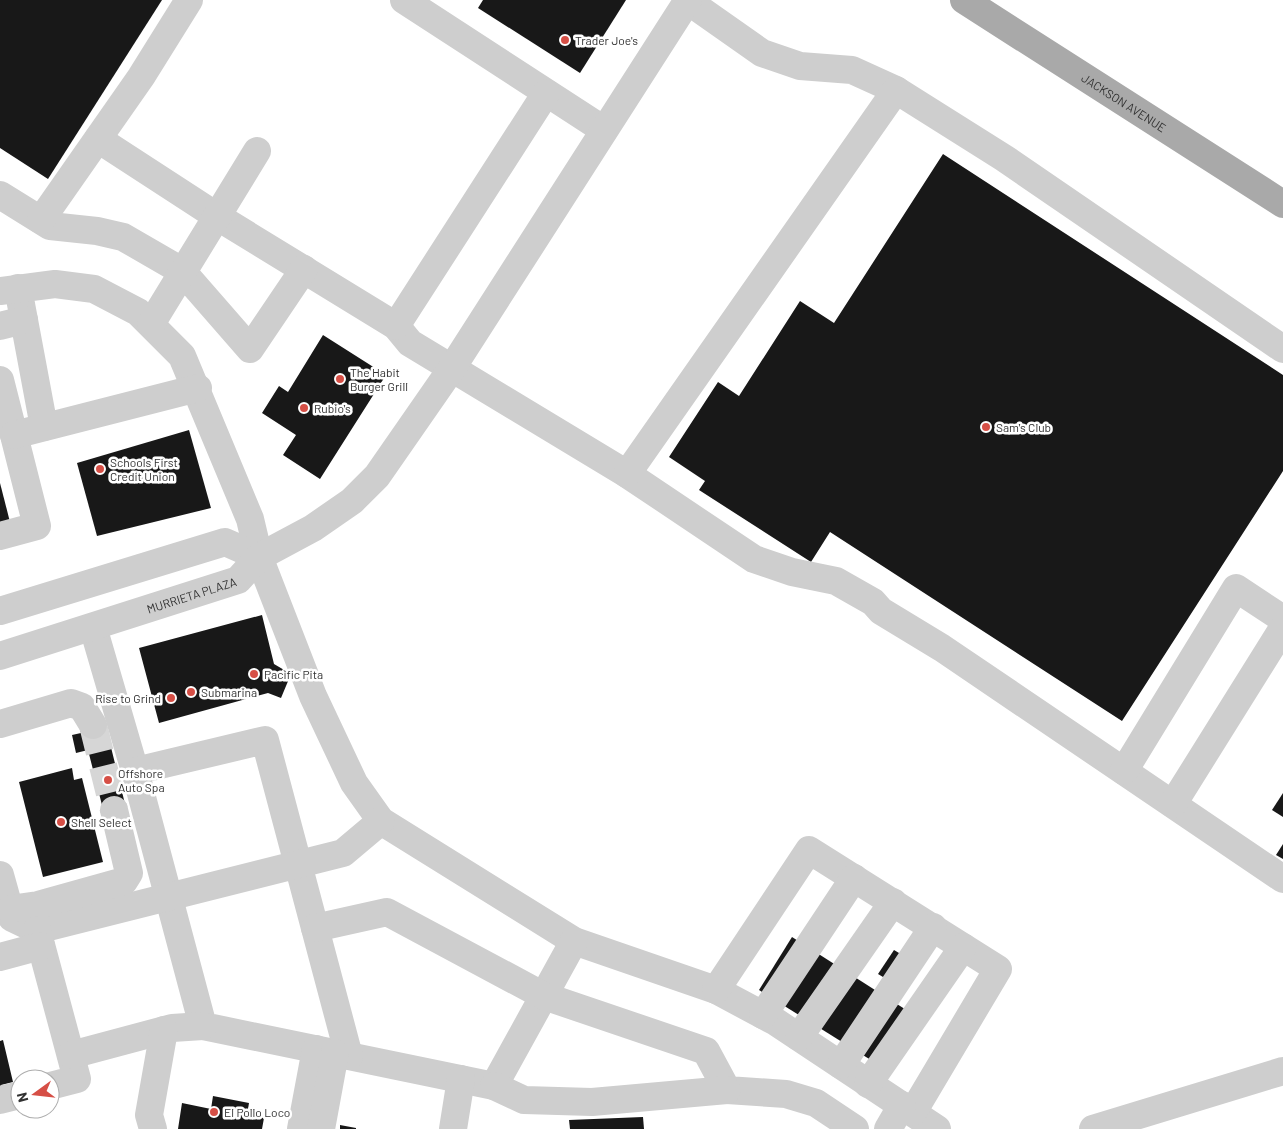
<svg xmlns="http://www.w3.org/2000/svg" width="1283" height="1129" font-family="Barlow,sans-serif">
	<rect width="100%" height="100%" fill="#fff"/>
	<!-- building -->
	<g fill="#181818">
		<polygon points="0,0 162,0 48,179 0,148"/>
		<polygon points="483,0 626,0 580,73 478,8"/>
		<polygon points="943,154 1283,375 1283,471 1122,721 830,532 811,562 699,490 705,481 669,457 718,382 739,396 800,301 834,323"/>
		<polygon points="323,335 386,375 320,479 283,455 296,435 262,413 279,386 288,392"/>
		<polygon points="189,430 211,508 97,536 77,463"/>
		<polygon points="0,483 10,522 0,525"/>
		<polygon points="262,615 274,664 291,674 281,698 268,693 159,723 139,648"/>
		<polygon points="105,723 126,808 104,813 88,750 76,753 72,735 81,733 80,729"/>
		<polygon points="72,768 74,780 82,778 103,862 43,877 19,782"/>
		<polygon points="1283,793 1283,817 1272,810"/>
		<polygon points="1283,844 1283,859 1276,855"/>
		<polygon points="792,937 922,1020 890,1072 759,990"/>
		<polygon points="894,950 904,956 888,980 878,974"/>
		<polygon points="3,1040 13,1082 1,1085 4,1092 0,1093 0,1041"/>
		<polygon points="213,1096 249,1103 247,1115 264,1118 262,1129 178,1129 182,1103 211,1109"/>
		<polygon points="643,1117 644,1129 570,1129 569,1120"/>
		<polygon points="340,1125 356,1128 356,1129 340,1129"/>
	</g>
	<g fill="none" stroke-linecap="round" stroke-linejoin="round">
		<!-- minor-tunnel -->
		<polyline stroke="#d6d6d6" stroke-width="28" stroke-dasharray="28 14" stroke-linecap="butt" points="93,725 114,810"/>
		<!-- minor -->
		<g stroke="#cecece" stroke-width="28">
			<polyline points="404,0 604,130"/>
			<polyline points="688,1 762,53 800,66 852,70 896,90 1004,158 1283,349"/>
			<polyline points="98,139 218,217 396,326 410,343 627,474 754,559 792,572 836,581 873,602 881,611 942,648 1283,879"/>
			<polyline points="0,195 50,226 97,231 123,237 182,271 250,349 304,269"/>
			<polyline points="41,220 141,77 189,0"/>
			<polyline points="18,288 44,427"/>
			<polyline points="0,291 55,284 94,289 138,312 182,356 250,519 259,557 313,696 354,783 381,821 574,941 716,990 776,1022 937,1129"/>
			<polyline points="151,324 257,151"/>
			<polyline points="0,326 24,320"/>
			<polyline points="396,326 546,93"/>
			<polyline points="0,380 37,526 0,536"/>
			<polyline points="14,435 198,388"/>
			<polyline points="627,474 896,90"/>
			<polyline points="0,611 225,542 259,557"/>
			<polyline points="93,627 135,771 203,1026 494,1086 574,941"/>
			<path id="s1" d="M0,656L238,580L259,557L313,528L352,501L377,476L452,368L688,0"/>
			<polyline points="0,724 71,703 82,707 93,725"/>
			<polyline points="135,771 265,740 349,1056"/>
			<polyline points="1124,771 1236,588 1283,619"/>
			<polyline points="1173,804 1283,628"/>
			<polyline points="0,875 12,918 37,930 343,853 381,821"/>
			<polyline points="10,909 38,905 124,881 129,873 114,810"/>
			<polyline points="315,928 387,912 544,996 706,1051 727,1090 786,1094 816,1103 855,1129"/>
			<polyline points="37,930 77,1079 50,1086"/>
			<polyline points="0,957 41,946"/>
			<polyline points="716,990 809,850 998,969 913,1112"/>
			<polyline points="763,1015 854,878"/>
			<polyline points="799,1037 893,902"/>
			<polyline points="71,1055 172,1028 203,1026"/>
			<polyline points="841,1065 933,927"/>
			<polyline points="868,1084 963,947"/>
			<polyline points="494,1086 524,1100 592,1102 727,1090"/>
			<polyline points="0,1100 20,1095"/>
			<polyline points="153,1129 149,1115 164,1030"/>
			<polyline points="301,1129 316,1049"/>
			<polyline points="321,1129 335,1053"/>
			<polyline points="453,1129 461,1079"/>
			<polyline points="888,1129 902,1105"/>
			<polyline points="1093,1129 1283,1071"/>
		</g>
		<!-- major -->
		<path stroke="#a9a9a9" stroke-width="28" id="s2" d="M964,0L1283,204"/>
	</g>
	<!-- markers -->
	<g fill="#d64f46" stroke="#fff" stroke-width="2">
		<circle cx="565" cy="40" r="5"/>
		<circle cx="340" cy="379" r="5"/>
		<circle cx="304" cy="408" r="5"/>
		<circle cx="986" cy="427" r="5"/>
		<circle cx="100" cy="469" r="5"/>
		<circle cx="254" cy="674" r="5"/>
		<circle cx="191" cy="692" r="5"/>
		<circle cx="171" cy="698" r="5"/>
		<circle cx="108" cy="780" r="5"/>
		<circle cx="61" cy="822" r="5"/>
		<circle cx="214" cy="1112" r="5"/>
	</g>
	<g text-anchor="middle" dominant-baseline="central" stroke-width="5" stroke-linejoin="round" paint-order="stroke">
		<!-- poi labels -->
		<g font-size="12" fill="#313131" stroke="#fff" text-anchor="start">
			<text x="575" y="40">Trader Joe's</text>
			<text x="350" y="372">The Habit<tspan x="350" dy="14">Burger Grill</tspan></text>
			<text x="314" y="408">Rubio's</text>
			<text x="996" y="427">Sam's Club</text>
			<text x="110" y="462">Schools First<tspan x="110" dy="14">Credit Union</tspan></text>
			<text x="264" y="674">Pacific Pita</text>
			<text x="201" y="692">Submarina</text>
			<text x="161" y="698" text-anchor="end">Rise to Grind</text>
			<text x="118" y="773">Offshore<tspan x="118" dy="14">Auto Spa</tspan></text>
			<text x="71" y="822">Shell Select</text>
			<text x="224" y="1112">El Pollo Loco</text>
		</g>
		<!-- street labels -->
		<g font-size="12" fill="#313131" stroke="#fff">
			<text stroke="none"><textPath href="#s2" startOffset="190">JACKSON AVENUE</textPath></text>
			<text stroke="none"><textPath href="#s1" startOffset="201">MURRIETA PLAZA</textPath></text>
		</g>
	</g>
	<!-- north arrow -->
	<g transform="translate(35 1094) rotate(255)"><circle r="24" fill="#ffffff" stroke="#adadad"/>
	<path d="M0-4L9 19L0 12L-9 19Z" fill="#d64f46"/>
	<text y="-8" font-size="14" font-weight="bold" text-anchor="middle" fill="#313131">N</text>
	</g>
</svg>
